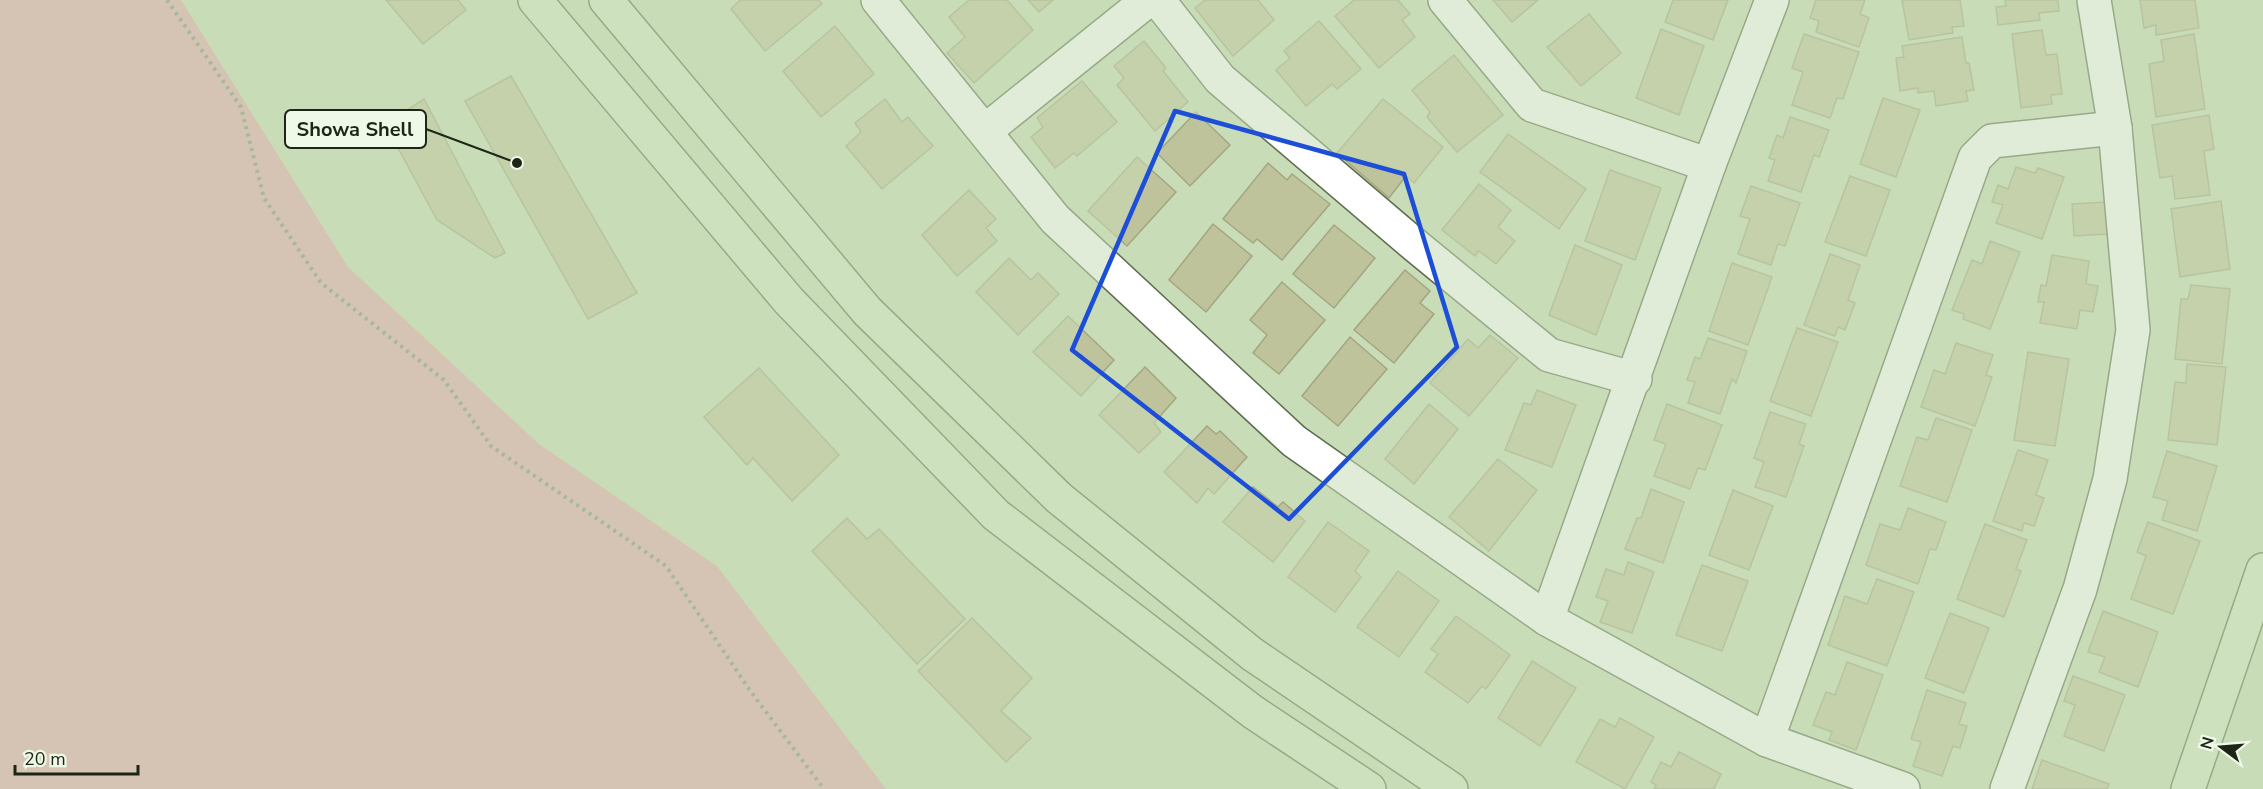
<svg xmlns="http://www.w3.org/2000/svg" width="2263" height="789" font-family="'Nunito Sans',sans-serif">
	<rect width="100%" height="100%" fill="#c8dcb8"/>
	<!-- green -->
	<polygon fill="#e5a7ae" points="0,0 181,0 348,267 539,444 717,566 886,789 0,789"/>
	<!-- building -->
	<g fill="#bfc39c" stroke="#a3a781" stroke-width="1.5">
		<polygon points="386,0 458,0 466,10 423,44"/>
		<polygon points="740,0 819,0 822,4 765,51 731,9"/>
		<polygon points="969,0 1007,0 1033,30 974,83 947,53 965,37 949,17"/>
		<polygon points="1028,0 1053,0 1039,12"/>
		<polygon points="1205,0 1258,0 1274,20 1233,56 1195,8"/>
		<polygon points="1354,0 1398,0 1410,14 1402,20 1415,37 1379,68 1335,16"/>
		<polygon points="1493,0 1538,0 1512,22"/>
		<polygon points="1673,0 1728,0 1713,40 1665,22"/>
		<polygon points="1816,0 1865,0 1860,14 1869,18 1859,47 1816,32 1819,21 1810,18"/>
		<polygon points="1902,0 1960,0 1964,26 1952,27 1953,33 1909,40"/>
		<polygon points="2005,0 2058,0 2059,11 2039,13 2040,20 1998,25 1996,7 2006,6"/>
		<polygon points="2140,0 2195,0 2199,28 2156,35 2156,25 2144,28"/>
		<polygon points="1589,14 1621,53 1581,86 1547,47"/>
		<polygon points="1319,21 1361,69 1337,89 1332,84 1306,106 1276,70 1290,58 1284,51"/>
		<polygon points="835,26 874,74 821,117 783,71"/>
		<polygon points="1661,29 1704,46 1679,115 1636,98"/>
		<polygon points="2042,30 2046,55 2057,54 2062,94 2051,95 2052,104 2021,108 2012,34"/>
		<polygon points="1804,34 1859,52 1843,99 1837,98 1830,118 1792,105 1803,72 1792,68"/>
		<polygon points="2194,34 2205,109 2156,117 2149,64 2164,61 2161,40"/>
		<polygon points="1962,37 1966,63 1969,63 1974,90 1966,91 1968,101 1936,106 1934,91 1918,93 1918,88 1900,91 1896,58 1904,57 1902,46"/>
		<polygon points="1144,41 1166,68 1163,71 1188,102 1155,131 1117,85 1124,78 1114,66"/>
		<polygon points="1454,55 1503,115 1457,152 1427,117 1430,112 1412,90"/>
		<polygon points="511,76 637,293 588,319 465,101"/>
		<polygon points="1082,81 1117,122 1077,156 1074,153 1055,168 1031,137 1043,127 1037,118"/>
		<polygon points="1883,98 1920,110 1896,177 1860,164"/>
		<polygon points="424,99 505,253 495,258 437,220 385,124"/>
		<polygon points="885,99 902,122 908,117 933,146 882,189 846,146 861,132 855,123"/>
		<polygon points="1383,99 1443,147 1414,183 1406,176 1389,198 1337,153"/>
		<polygon points="1196,112 1230,145 1190,186 1157,153"/>
		<polygon points="2209,115 2214,149 2204,151 2210,195 2175,199 2172,176 2160,178 2152,125"/>
		<polygon points="1790,117 1829,130 1819,157 1814,155 1801,192 1768,181 1775,160 1769,158 1777,135 1783,138"/>
		<polygon points="1508,134 1586,189 1559,229 1480,172"/>
		<polygon points="1137,157 1176,192 1127,246 1088,211"/>
		<polygon points="1268,163 1287,180 1292,174 1330,204 1282,260 1257,239 1253,243 1223,219"/>
		<polygon points="2016,167 2035,173 2038,168 2064,177 2042,239 1996,223 2003,205 1992,202 1998,185 2008,189"/>
		<polygon points="1610,170 1661,188 1635,260 1585,241"/>
		<polygon points="1850,176 1890,190 1866,256 1825,242"/>
		<polygon points="1479,184 1511,210 1498,227 1515,241 1496,264 1479,251 1475,256 1442,230"/>
		<polygon points="1751,186 1800,203 1785,246 1778,244 1771,265 1738,254 1750,219 1740,216"/>
		<polygon points="969,190 996,219 986,228 997,241 957,276 922,235"/>
		<polygon points="2221,201 2230,269 2180,277 2171,209"/>
		<polygon points="2106,202 2108,234 2074,236 2072,204"/>
		<polygon points="1213,224 1252,256 1206,312 1169,280"/>
		<polygon points="1334,225 1375,258 1334,308 1293,274"/>
		<polygon points="1990,241 2020,252 1990,329 1963,319 1964,314 1952,310 1972,260 1982,264"/>
		<polygon points="1575,245 1622,265 1596,335 1549,315"/>
		<polygon points="1830,254 1860,265 1848,300 1855,303 1845,330 1838,327 1835,336 1804,325"/>
		<polygon points="2052,255 2089,261 2086,284 2098,286 2093,312 2080,310 2077,329 2040,323 2044,302 2038,302 2041,285 2046,286"/>
		<polygon points="1009,258 1031,280 1038,273 1059,294 1018,335 976,292"/>
		<polygon points="1732,263 1772,277 1748,345 1709,331"/>
		<polygon points="1405,270 1430,291 1420,303 1434,314 1394,363 1354,330"/>
		<polygon points="1282,282 1325,320 1279,374 1253,353 1267,335 1250,320"/>
		<polygon points="2191,285 2230,289 2222,364 2175,359 2181,299 2188,299"/>
		<polygon points="1068,316 1114,360 1081,396 1033,352"/>
		<polygon points="1797,328 1838,342 1811,416 1770,401"/>
		<polygon points="1490,335 1518,358 1469,416 1430,383 1468,339 1478,348"/>
		<polygon points="1350,337 1387,369 1338,426 1302,396"/>
		<polygon points="1708,338 1747,351 1736,383 1732,379 1720,414 1688,403 1695,382 1687,380 1695,357 1700,359"/>
		<polygon points="1956,343 1993,355 1986,375 1992,377 1975,426 1921,407 1934,370 1945,374"/>
		<polygon points="2028,352 2069,359 2055,446 2014,440"/>
		<polygon points="2187,364 2226,367 2217,445 2168,440 2175,382 2186,383"/>
		<polygon points="1145,367 1176,398 1154,423 1161,432 1139,453 1099,415"/>
		<polygon points="759,368 839,455 792,501 753,458 747,465 704,417"/>
		<polygon points="1537,390 1576,405 1552,467 1505,450 1524,403 1531,405"/>
		<polygon points="1429,404 1458,429 1414,484 1385,459"/>
		<polygon points="1667,404 1722,425 1705,470 1698,468 1690,489 1654,476 1666,444 1654,440"/>
		<polygon points="1770,412 1806,424 1799,444 1804,446 1786,497 1755,487 1764,462 1754,458"/>
		<polygon points="1936,418 1972,430 1947,502 1900,486 1917,437 1928,440"/>
		<polygon points="1207,426 1216,434 1220,431 1247,457 1214,494 1208,488 1197,503 1164,472"/>
		<polygon points="2018,450 2048,460 2036,495 2044,498 2034,526 2024,523 2022,531 1993,521"/>
		<polygon points="2167,451 2217,466 2197,531 2162,520 2168,501 2153,497"/>
		<polygon points="1498,459 1537,490 1489,551 1449,517"/>
		<polygon points="1253,487 1278,507 1283,502 1305,521 1273,562 1223,522"/>
		<polygon points="1651,489 1684,502 1663,563 1625,549 1637,518 1641,518"/>
		<polygon points="1733,490 1773,506 1749,570 1709,555"/>
		<polygon points="1908,508 1946,522 1936,550 1930,549 1918,584 1866,565 1880,524 1900,530"/>
		<polygon points="847,518 867,539 879,529 965,619 917,664 812,551"/>
		<polygon points="1328,522 1369,551 1355,571 1361,577 1335,612 1288,577"/>
		<polygon points="2148,522 2200,541 2173,614 2131,599 2146,556 2137,552"/>
		<polygon points="1985,524 2027,540 2016,569 2021,571 2004,617 1957,599"/>
		<polygon points="1628,562 1654,572 1632,633 1600,622 1608,601 1596,597 1606,569 1624,575"/>
		<polygon points="1702,565 1748,581 1722,651 1676,635"/>
		<polygon points="1398,571 1439,601 1399,657 1357,627"/>
		<polygon points="1877,579 1914,592 1887,666 1828,645 1845,596 1867,604"/>
		<polygon points="2103,611 2158,632 2138,687 2099,672 2105,657 2088,652"/>
		<polygon points="1950,613 1989,628 1964,693 1925,678"/>
		<polygon points="1456,616 1510,655 1486,689 1482,686 1468,703 1425,672 1438,654 1431,649"/>
		<polygon points="972,618 1032,678 1001,711 1031,738 1006,762 918,671"/>
		<polygon points="1532,661 1576,688 1540,746 1498,718"/>
		<polygon points="1847,662 1883,675 1856,750 1829,740 1832,732 1813,725 1826,692 1835,695"/>
		<polygon points="2073,676 2125,695 2104,751 2064,736 2075,705 2064,701"/>
		<polygon points="1927,690 1966,703 1959,724 1967,726 1960,748 1953,746 1942,776 1913,766 1921,742 1911,739"/>
		<polygon points="1620,718 1654,737 1625,789 1576,762 1600,719 1615,727"/>
		<polygon points="1679,752 1721,774 1714,789 1654,789 1656,785 1651,782 1661,762 1671,767"/>
		<polygon points="2042,760 2109,784 2107,789 2032,789"/>
	</g>
	<g fill="none" stroke-linecap="round" stroke-linejoin="round">
		<!-- street casing -->
		<g stroke="#5c6d4e" stroke-width="36">
			<g id="street">
				<polyline points="878,0 1055,219 1294,441 1547,619 1767,740 1903,789"/>
				<polyline points="1158,0 1220,79 1416,246 1549,355 1635,379"/>
				<polyline points="1445,0 1532,105 1709,165"/>
				<polyline points="985,131 1148,0"/>
				<polyline points="1547,619 1709,165 1772,0"/>
				<polyline points="1767,740 1975,158 1992,141 2115,128"/>
				<polyline points="2007,789 2080,589 2110,479 2133,330 2115,128 2094,0"/>
			</g>
		</g>
		<!-- secondary casing -->
		<g stroke="#5c6d4e" stroke-width="36">
			<g id="secondary">
				<polyline points="535,0 789,301 996,515 1253,712 1369,789"/>
				<polyline points="606,0 867,311 1059,498 1252,654 1451,789"/>
				<polyline points="2188,789 2263,570"/>
			</g>
		</g>
		<!-- path -->
		<polyline stroke="#7e8d73" stroke-width="4" stroke-dasharray="3 4.5" stroke-linecap="butt" points="167,0 241,107 264,198 321,283 444,380 491,446 666,566 751,692 824,789"/>
		<!-- street -->
		<use href="#street" stroke="#fff" stroke-width="33"/>
		<!-- secondary -->
		<use href="#secondary" stroke="#d6e7c5" stroke-width="33"/>
	</g>
	<!-- marked area -->
	<path d="M0 0H2263V789H0ZM1175,111L1404,174L1457,347L1289,519L1072,350Z" fill="#c8dcb8" fill-opacity=".55" fill-rule="evenodd"/>
	<path fill="none" stroke="#1d4ed8" stroke-width="4.5" stroke-linejoin="round" d="M1175,111L1404,174L1457,347L1289,519L1072,350Z"/>
	<!-- callouts -->
	<path fill="none" stroke="#1d2517" stroke-width="2" d="M517 163L426 129"/>
	<circle fill="#1d2517" stroke="#eff9e7" stroke-width="2" cx="517" cy="163" r="6"/>
	<rect fill="#eff9e7" stroke="#1d2517" stroke-width="2" x="285" y="110" width="141" height="38" rx="6"/>
	<g font-size="20" text-anchor="middle" font-weight="bold" fill="#1d2517">
		<text x="355" y="136">Showa Shell</text>
	</g>
	<!-- north arrow -->
	<g transform="translate(2221 747) rotate(286)" stroke="#eff9e7" stroke-width="4.5" paint-order="stroke">
	<path d="M0-4.5L10 22L0 15L-10 22Z" fill="#1d2517"/>
	<text y="-9" font-size="16" font-weight="bold" text-anchor="middle" fill="#1d2517">N</text>
	</g>
	<!-- scale -->
	<path d="M15 765v9h123v-9" fill="none" stroke="#1d2517" stroke-width="3"/>
	<text x="24" y="765" font-size="18" fill="#1d2517" stroke="#eff9e7" stroke-width="4.5" paint-order="stroke">20 m</text>
</svg>
